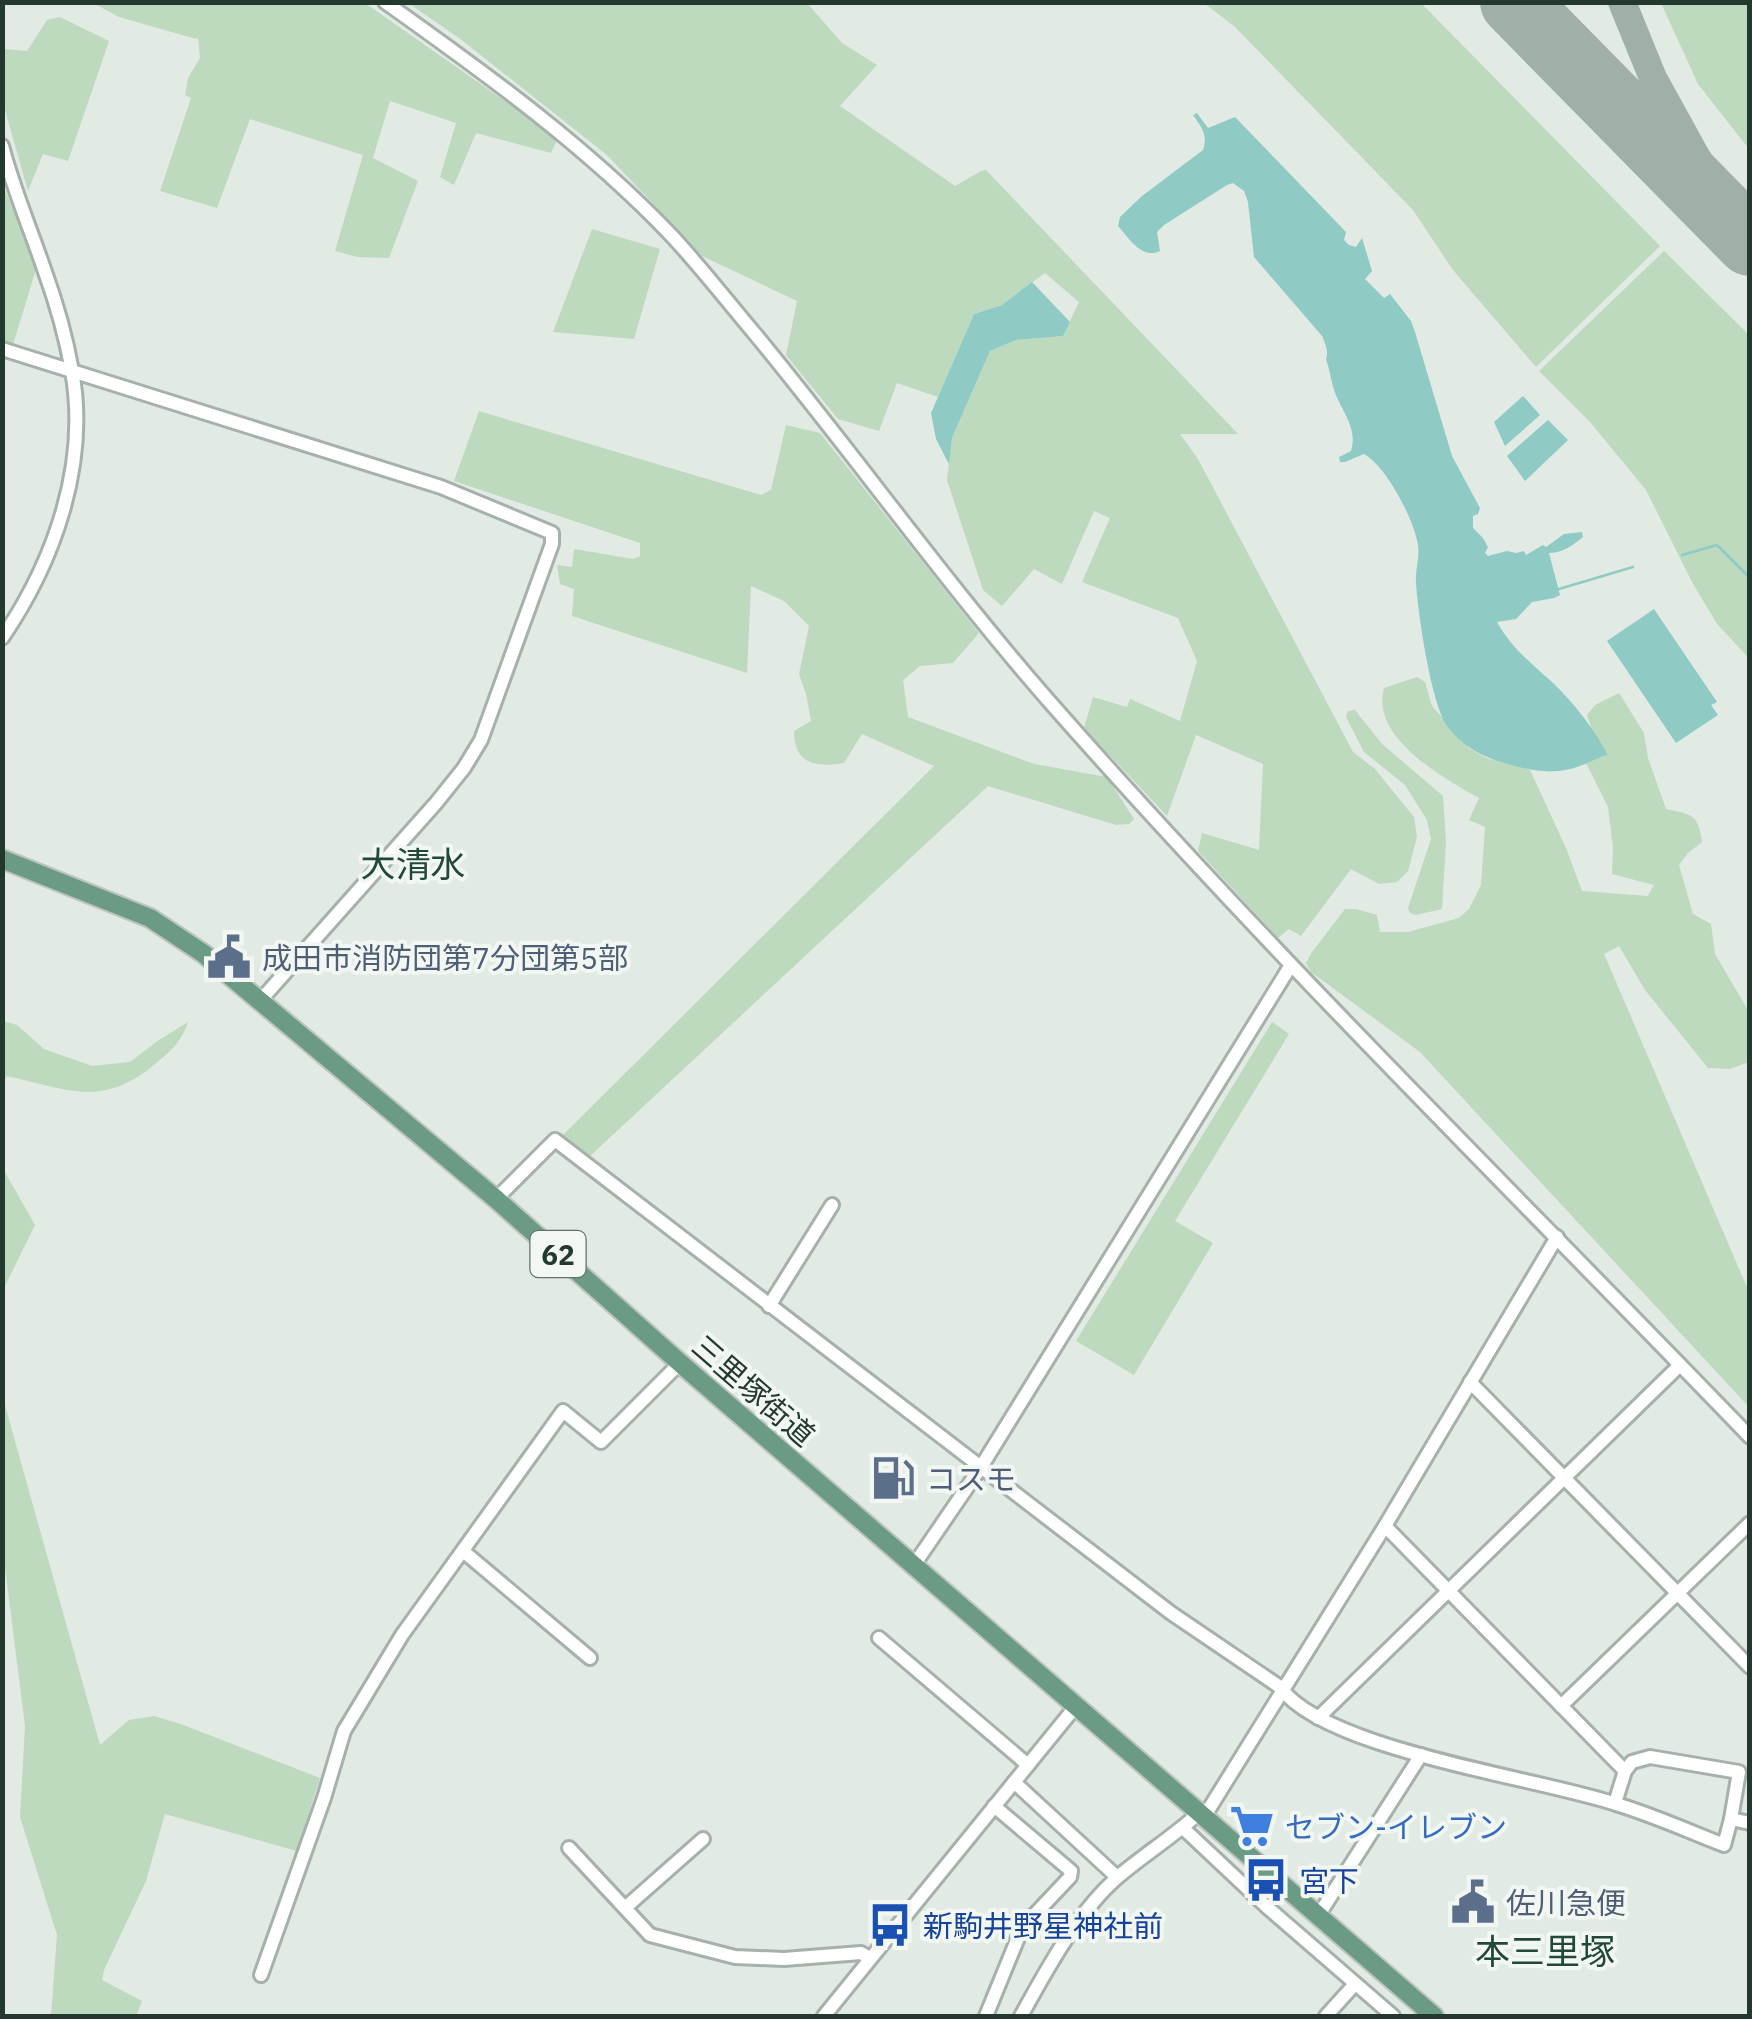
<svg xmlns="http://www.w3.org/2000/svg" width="1752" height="2019" font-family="'IBM Plex Sans','Noto Sans JP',sans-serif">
	<rect width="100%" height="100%" fill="#e2eae4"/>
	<!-- green -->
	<g fill="#bdd9be">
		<polygon points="93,3 365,3 558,138 551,153 476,133 454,185 440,177 456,123 390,101 373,158 418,181 389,258 357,257 335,251 363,155 250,119 217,208 160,191 191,98 185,95 188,78 200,58 198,37 196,39 119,17"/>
		<polygon points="408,3 807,3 842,43 877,65 840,106 955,186 981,171 986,170 1238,434 1180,434 1198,459 1353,752 1375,769 1414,817 1417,837 1408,871 1397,882 1379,884 1351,869 1301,936 1289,929 1278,938 1198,851 1202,833 1259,850 1263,764 1196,735 1167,816 1084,728 1093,697 1127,707 1130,699 1180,721 1197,661 1178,618 1082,582 1110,518 1094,511 1062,584 1034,569 1002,606 983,590 947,480 952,438 990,351 1016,340 1063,336 1079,302 1045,273 1002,305 974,314 938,397 897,383 879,431 838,419 786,355 797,301 702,256 607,155 459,38"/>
		<polygon points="1204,3 1421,3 1660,246 1536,367 1453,270 1413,210 1235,27"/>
		<polygon points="1661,3 1749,3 1749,149 1698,84"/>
		<polygon points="60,17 109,41 68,161 43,154 28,191 3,103 3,49 27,51 47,20"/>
		<polygon points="2,183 37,266 12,348 3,345"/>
		<polygon points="592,229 660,249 634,339 553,332"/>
		<polygon points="1664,251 1749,335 1749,658 1717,624 1692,582 1646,490 1590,422 1539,371"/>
		<path d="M479,411L761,495L771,490L786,425L820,433L979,633L953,663L920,666L903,680L908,717L1034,764L1107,777L1134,819L1129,824L1116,825L988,786L590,1156L562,1136L934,766L862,734L844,763C816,768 794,764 794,731L811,721L806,694L799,674L809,626L784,601L751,586L747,673L572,616L574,589L560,584L557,565L572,567L574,549L633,559L640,556V543L454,481Z"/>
		<path d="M1417,677L1425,682L1432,706L1469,748L1486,758L1530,770L1566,848L1582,891L1648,896L1654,885L1612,874L1613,848L1608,807L1586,763L1608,755L1592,730L1587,715L1595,705L1619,693L1644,733L1648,758L1666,809C1692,815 1698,813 1702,842L1688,853L1679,865L1693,914L1711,924L1715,954L1749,1012V1062L1730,1069L1708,1068L1645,990L1619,946L1604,954L1749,1292V1407L1420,1052L1311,972L1306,963L1312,952L1345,909H1356L1377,915L1380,932H1408L1459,918L1469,909L1481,885L1485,827L1469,820L1479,798C1443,778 1370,737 1384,688Z"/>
		<polygon points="1355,710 1382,744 1443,796 1446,841 1442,909 1416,915 1410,913 1408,908 1431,839 1427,820 1405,785 1364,752 1346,717 1348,711"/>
		<path d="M3,1021L17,1025L44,1049L92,1066L130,1062L159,1040L188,1022C182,1041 170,1052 155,1064C102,1109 67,1089 7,1076L3,1083Z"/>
		<polygon points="1272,1022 1289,1034 1175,1221 1213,1243 1134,1375 1076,1341"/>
		<polygon points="3,1169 35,1225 3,1290 2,1290"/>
		<polygon points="3,1398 100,1745 129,1720 154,1716 181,1724 320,1778 297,1851 165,1814 146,1881 104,1970 102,1980 142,2001 136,2016 51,2016 57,1935 20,1817 25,1726 3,1552"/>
	</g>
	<!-- water -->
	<g fill="#8fcac5">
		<path d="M1197,113L1208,128L1235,117L1346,232L1344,240L1349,245L1356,247L1362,238L1372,271L1365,279L1384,298L1390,294L1411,321L1415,332L1452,456L1480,508L1478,514L1473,516V528L1483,538L1488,547L1485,553L1488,556L1507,551L1516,553L1524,551L1526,555L1543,545L1546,547L1564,534L1582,532L1583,537C1572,546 1562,553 1549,553L1560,595L1554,598L1532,602L1516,619L1497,622C1509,644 1526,659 1544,675C1569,696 1593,727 1608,755C1594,759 1580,768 1565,770C1544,774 1524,769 1504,763C1482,757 1461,745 1447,726C1431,702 1418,614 1416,583C1415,570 1420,557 1418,545C1414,519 1386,466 1364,454L1345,462H1340L1339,457L1351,451C1358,429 1343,413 1335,393C1331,382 1330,370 1326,359C1329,352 1325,343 1322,336L1254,257L1248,202L1244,191L1233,183L1227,185L1164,225L1157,232L1160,251C1142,260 1129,238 1118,226L1120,217L1142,196L1203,150C1208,135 1202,128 1193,115Z"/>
		<polygon points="1032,282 1070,322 1063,336 1016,340 990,351 952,438 949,464 936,439 931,413 974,314 1002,305"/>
		<polygon points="1523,396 1540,415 1505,446 1494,422"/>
		<polygon points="1548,420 1568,440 1525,481 1507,456"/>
		<polygon points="1654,609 1717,702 1711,705 1718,715 1676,743 1607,641"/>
	</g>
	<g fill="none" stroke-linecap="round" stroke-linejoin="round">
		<!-- stream -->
		<g stroke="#8fcac5" stroke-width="2.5">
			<polyline points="1682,555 1717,545 1750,578"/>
			<polyline points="1559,589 1633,567"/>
		</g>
		<!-- taxiway -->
		<polyline stroke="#a0b0a6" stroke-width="28" points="1622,2 1653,78 1696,156 1750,241"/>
		<!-- runway -->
		<polyline stroke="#a0b0a6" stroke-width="68" points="1514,2 1750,242"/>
		<!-- minor casing -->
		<g stroke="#a5b1aa" stroke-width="18">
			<g id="minor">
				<path d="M385,2C485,73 586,146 671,235C700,266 727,301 755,334C854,454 945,582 1048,700C1272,955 1515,1193 1750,1437"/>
				<path d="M2,146C13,188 30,228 44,269C56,302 66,337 72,371C89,464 54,562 2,638"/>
				<polyline points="2,349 441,487 552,533 552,544 481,740 464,768 436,803 259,1002"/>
				<path d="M496,1199L555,1140L1171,1613L1280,1687C1324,1750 1539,1778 1616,1804C1653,1815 1688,1831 1724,1845L1731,1819L1750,1823"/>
				<polyline points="769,1306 832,1205"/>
				<polyline points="1470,1382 1750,1667"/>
				<polyline points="1385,1526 1625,1771"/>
				<polyline points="463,1551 590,1658"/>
				<polyline points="914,1565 981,1467 1291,965"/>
				<polyline points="879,1638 1028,1765"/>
				<polyline points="1561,1706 1750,1523"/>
				<polyline points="1318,1718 1680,1365"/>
				<polyline points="1014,1782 1117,1877"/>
				<polyline points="1615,1803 1625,1771 1632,1762 1650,1757 1739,1772 1731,1819"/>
				<polyline points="1204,1817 1385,1526 1557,1237"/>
				<polyline points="1183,1828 1267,1907 1393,2016"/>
				<polyline points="569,1848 650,1935 735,1957 784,1959 861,1953 870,1958"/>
				<polyline points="626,1907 703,1839"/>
				<polyline points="1318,1916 1421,1755"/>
				<polyline points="261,1975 324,1798 344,1731 402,1635 563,1411 601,1442 680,1363"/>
				<polyline points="824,2016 1076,1706"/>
				<polyline points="986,2016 1022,1928 1070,1877 1071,1871 994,1806"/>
				<path d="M1021,2016C1047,1969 1078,1911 1119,1876C1145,1854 1174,1836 1199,1813"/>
				<polyline points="1326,2016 1355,1984"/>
			</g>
		</g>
		<!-- major casing -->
		<g stroke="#bdc4c0" stroke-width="22">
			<polyline id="major" points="2,859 150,918 204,954 496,1199 680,1363 1434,2016"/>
		</g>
		<!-- minor -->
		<use href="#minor" stroke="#fff" stroke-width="12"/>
		<!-- major -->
		<use href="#major" stroke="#6b9b84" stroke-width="18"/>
	</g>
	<!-- icons -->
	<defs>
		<g id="civic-bare" transform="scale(3.45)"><path d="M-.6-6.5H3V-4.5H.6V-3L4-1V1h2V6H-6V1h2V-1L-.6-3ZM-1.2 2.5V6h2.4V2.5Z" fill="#5c6f8a" stroke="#f2f7f3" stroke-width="2.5" paint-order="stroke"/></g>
		<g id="fuel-bare" transform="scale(3.45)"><path d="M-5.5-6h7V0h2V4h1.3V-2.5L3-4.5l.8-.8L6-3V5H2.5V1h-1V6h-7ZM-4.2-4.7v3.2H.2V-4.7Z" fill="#5c6f8a" stroke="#f2f7f3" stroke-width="2.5" paint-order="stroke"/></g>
		<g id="supermarket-bare" transform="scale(3.45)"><path d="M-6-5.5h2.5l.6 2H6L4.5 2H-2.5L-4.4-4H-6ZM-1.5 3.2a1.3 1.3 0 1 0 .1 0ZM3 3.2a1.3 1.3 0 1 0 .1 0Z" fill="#3f7fe0" stroke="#f2f7f3" stroke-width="2.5" paint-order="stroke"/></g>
		<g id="bus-bare" transform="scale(3.45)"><path d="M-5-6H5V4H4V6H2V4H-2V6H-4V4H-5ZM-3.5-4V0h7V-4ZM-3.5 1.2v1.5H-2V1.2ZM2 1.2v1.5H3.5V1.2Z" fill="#1a4fb4" stroke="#f2f7f3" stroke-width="2.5" paint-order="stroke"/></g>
	</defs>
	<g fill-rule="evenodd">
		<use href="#civic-bare" x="229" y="957"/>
		<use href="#fuel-bare" x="893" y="1478"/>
		<use href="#supermarket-bare" x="1252" y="1826"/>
		<use href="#bus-bare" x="1266" y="1880"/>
		<use href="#civic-bare" x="1473" y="1902"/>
		<use href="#bus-bare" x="890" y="1925"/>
	</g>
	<g text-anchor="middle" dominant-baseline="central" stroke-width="8" stroke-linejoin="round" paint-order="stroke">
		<!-- shield labels -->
		<rect fill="#f2f7f3" stroke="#627269" stroke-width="2.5" x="530.5" y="1231" width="55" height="46" rx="8"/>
		<g font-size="28" font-weight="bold" fill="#24392e">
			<text x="558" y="1254">62</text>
		</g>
		<!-- service labels -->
		<g font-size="30" fill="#4e5e75" stroke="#f2f7f3" text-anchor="start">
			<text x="262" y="957">成田市消防団第7分団第5部</text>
			<text x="926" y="1478">コスモ</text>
			<text x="1506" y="1902">佐川急便</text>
		</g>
		<!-- street labels -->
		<g font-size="30" fill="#24392e" stroke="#f2f7f3">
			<text transform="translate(754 1390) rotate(41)">三里塚街道</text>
		</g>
		<!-- shop labels -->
		<g font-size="30" fill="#366cbe" stroke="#f2f7f3" text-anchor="start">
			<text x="1285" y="1826">セブン-イレブン</text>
		</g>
		<!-- transit labels -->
		<g font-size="30" fill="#164399" stroke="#f2f7f3" text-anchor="start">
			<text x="1299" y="1880">宮下</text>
			<text x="923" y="1925">新駒井野星神社前</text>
		</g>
		<!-- quarter labels -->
		<g font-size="35" fill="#224937" stroke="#f2f7f3">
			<text x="413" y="864">大清水</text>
			<text x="1545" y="1951">本三里塚</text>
		</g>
	</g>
	<!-- border -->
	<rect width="1752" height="2019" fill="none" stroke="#24392e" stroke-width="10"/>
</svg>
